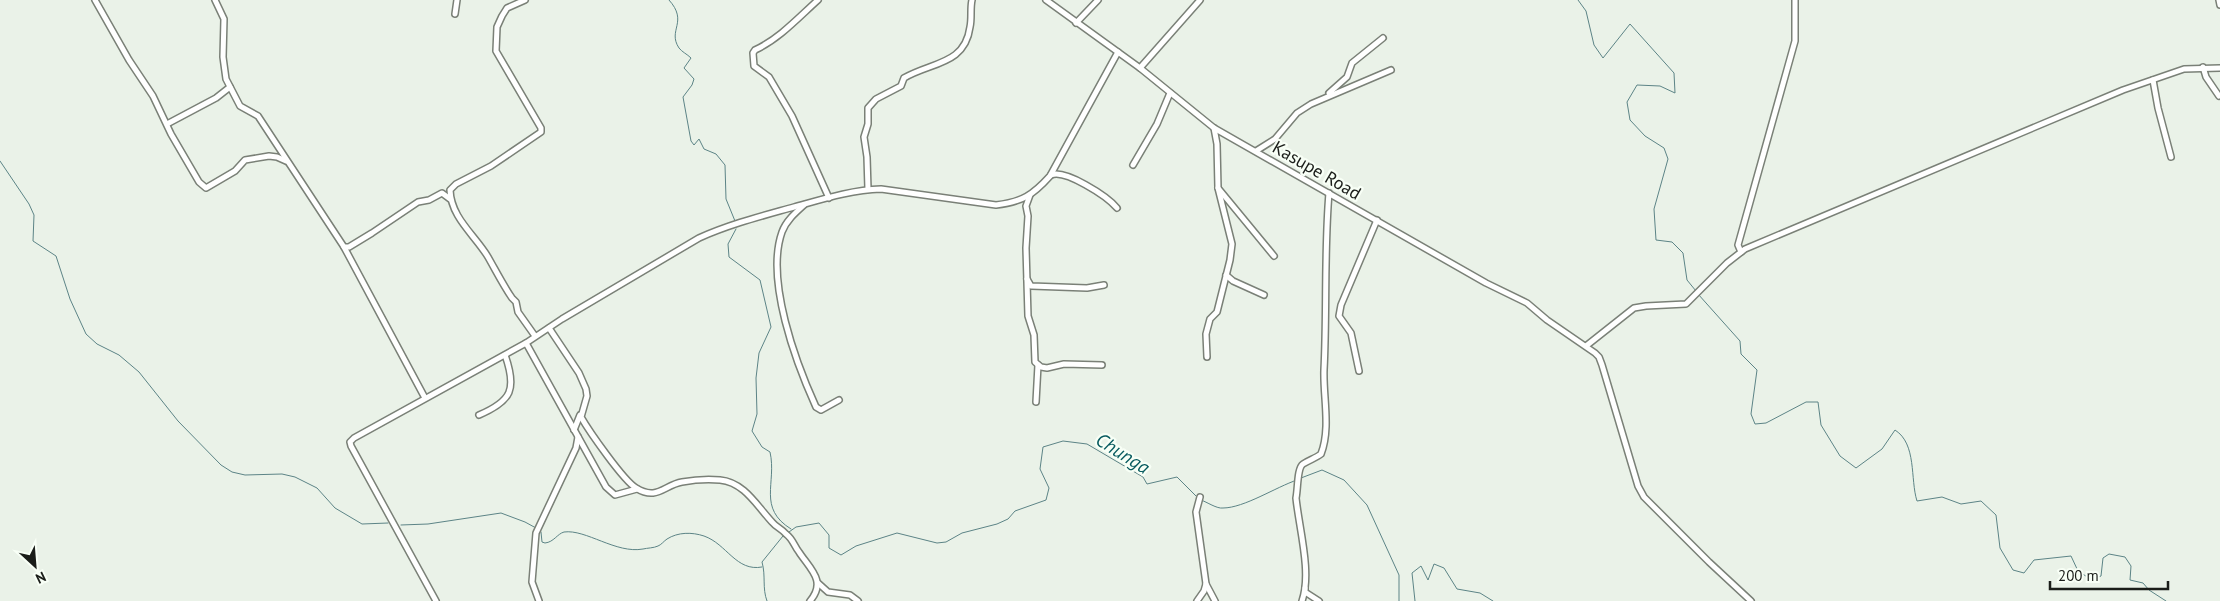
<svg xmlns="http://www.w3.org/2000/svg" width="2220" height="601" font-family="'PT Sans',sans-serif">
	<rect width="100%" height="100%" fill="#eaf2e8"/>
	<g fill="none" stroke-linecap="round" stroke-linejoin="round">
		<!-- stream -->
		<g stroke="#5c8486" stroke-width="1">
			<path d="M669,0C689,22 667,30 679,48C682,52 687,54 691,58L684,68L694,79L692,85L683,97L691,141L694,145L699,139L704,149L716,154L725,165L726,199L735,221"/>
			<polyline points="1578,0 1586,11 1594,45 1603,58 1630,24 1674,73 1675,93 1660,86 1637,85 1627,102 1630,120 1645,136 1664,148 1668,159 1654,209 1656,240 1672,242 1683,253 1687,280 1696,291"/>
			<polyline points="0,161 29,204 34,215 33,241 56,256 70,299 86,334 97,344 119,355 139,372 178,421 221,465 232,472 245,475 282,474 295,477 317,488 335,508 362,524 388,523"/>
			<path d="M736,229L728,244L729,257L760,280L771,327L759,353L756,378L757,414L752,431L762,447L770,452C777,483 757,508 791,529"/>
			<path d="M1698,294L1740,341L1741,354L1757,370L1751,414L1755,424L1766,423L1806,402H1818L1821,425L1840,456L1856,468L1882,449L1895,430C1917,444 1910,479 1917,501L1942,497L1961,504L1981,501L1996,515L2000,548L2013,570L2024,573L2034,560L2071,556L2078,571L2092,580L2101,576L2103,558L2109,554L2125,557L2131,566L2130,580L2143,583L2149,590L2166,601"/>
			<polyline points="1301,478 1322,470 1344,480 1367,505 1399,575 1399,601"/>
			<path d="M1201,500C1207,502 1217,509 1223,508C1244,508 1276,487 1297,480"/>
			<polyline points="401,525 428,524 501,513 525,522 536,528"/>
			<path d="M541,532L542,542L545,543C554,542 557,534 564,532C586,529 616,554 643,549C647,548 654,548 658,546C661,545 664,541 667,539C678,532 692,532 704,536C727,544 736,572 762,567"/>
			<polyline points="789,532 796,527 819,523 829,535 829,548 841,555 856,546 897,533 937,543 946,542 962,533 997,524 1008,519 1015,511 1046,500 1049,488 1040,469 1043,447 1063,441 1087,444 1143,477 1147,484 1177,477 1198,498"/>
			<path d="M767,601C762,588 766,576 762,562L783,536"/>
			<polyline points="1415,601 1412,573 1421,566 1428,580 1434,564 1444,568 1457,589 1480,593 1493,601"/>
		</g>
		<!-- minor casing -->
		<g stroke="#7a8077" stroke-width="8">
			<g id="minor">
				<polyline points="95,0 129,60 153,96 171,134 199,182 206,188 235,171 245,160 269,156 277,157 286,161"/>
				<polyline points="215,0 224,19 223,57 226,79 240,106 258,116 344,247 349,247 372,233 418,202 429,200 442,193 450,199"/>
				<path d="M525,0L507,8L502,16L497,27L496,51L541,128V132L491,166L456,184L450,190C451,218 475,235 488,257C496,271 503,285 512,298L516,302L518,312L535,336"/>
				<path d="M818,0C798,18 779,39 755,50L753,53L754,66L769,77L792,116L829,198"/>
				<polyline points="1046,0 1140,68 1214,128 1486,283 1527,303 1547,320 1595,353 1599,357 1602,365 1638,486 1644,497 1709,562 1751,601"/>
				<polyline points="2219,0 2220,5"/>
				<polyline points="455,14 457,0"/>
				<polyline points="1076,23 1098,0"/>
				<polyline points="2203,67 2206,77 2219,96"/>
				<polyline points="1140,68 1200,0"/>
				<polyline points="2153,80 2158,108 2171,157"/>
				<polyline points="1329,93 1347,77 1352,63 1383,38"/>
				<polyline points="167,124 216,98 230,87"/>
				<polyline points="1214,128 1217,144 1218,188 1274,256"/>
				<polyline points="1256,151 1275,139 1297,113 1311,104 1391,70"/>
				<polyline points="1133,165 1157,124 1170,93"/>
				<path d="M1051,175C1065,169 1107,196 1117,208"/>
				<path d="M868,189L867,157L864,137L868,124V108L876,99L901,86L904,78C931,62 965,65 970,27C972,18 970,9 972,0"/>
				<polyline points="1030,195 1026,206 1028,216 1026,248 1028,316 1034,335 1035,362 1041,367 1047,368 1064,364 1102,365"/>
				<path d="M804,205C795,213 786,221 782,232C765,280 796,363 816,407L821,410L839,400"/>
				<polyline points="344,247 425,398"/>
				<polyline points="1741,252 1738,245 1795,41 1795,0"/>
				<polyline points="1226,275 1233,281 1264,295"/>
				<polyline points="1027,279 1031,286 1087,288 1104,285"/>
				<path d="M549,328L579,373L586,389L587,396L581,417C589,431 623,480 636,488C657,501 664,485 682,482C693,480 709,479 720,480C744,482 757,506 772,522C776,527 782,529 786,534C793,539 794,546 799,552C810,569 827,581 810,601"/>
				<polyline points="526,343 606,487 615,495 637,489"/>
				<polyline points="1586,346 1634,308 1646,306 1686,304 1727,263 1745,249 2123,90 2184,69 2220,68"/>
				<polyline points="1207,357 1206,334 1210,319 1217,312 1230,260 1232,244 1218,188"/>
				<polyline points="1359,371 1351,333 1339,316 1341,305 1377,220"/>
				<polyline points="1036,402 1038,365"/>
				<path d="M479,415C512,401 517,389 505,355"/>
				<polyline points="574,430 580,415"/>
				<polyline points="818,583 828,592 850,595 858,601"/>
				<polyline points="1206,584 1215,601"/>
				<polyline points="1305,588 1305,592 1319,601"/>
				<path d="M436,601L351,446L350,442L354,438L526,343L562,319L699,238C730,224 762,216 794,207C823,199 851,190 881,189L996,205C1022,202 1033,195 1050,176L1118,52"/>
				<polyline points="539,601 532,582 536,533 576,448 578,437"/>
				<polyline points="1197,601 1204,591 1206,584 1196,512 1200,497"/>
				<path d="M1302,601C1312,573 1299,528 1296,498C1298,489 1297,468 1303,464C1309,460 1316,458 1321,454C1331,428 1323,397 1324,370C1327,311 1324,252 1329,193"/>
			</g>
		</g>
		<!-- minor -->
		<use href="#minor" stroke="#fff" stroke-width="5"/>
	</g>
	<g text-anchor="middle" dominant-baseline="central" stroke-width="4.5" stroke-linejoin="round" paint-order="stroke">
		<!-- street labels -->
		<g font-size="18" fill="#1a1d19" stroke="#f8fff6">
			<text transform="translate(1317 170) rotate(30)">Kasupe Road</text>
		</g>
		<!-- water labels -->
		<g font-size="19" font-style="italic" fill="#085b5f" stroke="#f8fff6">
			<text transform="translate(1123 453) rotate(32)">Chunga</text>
		</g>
	</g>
	<!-- north arrow -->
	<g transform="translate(35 566) rotate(154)" stroke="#f8fff6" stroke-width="4" paint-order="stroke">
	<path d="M0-4L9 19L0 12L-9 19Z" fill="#1a1d19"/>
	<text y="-8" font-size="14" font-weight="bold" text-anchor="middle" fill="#1a1d19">N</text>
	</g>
	<!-- scale -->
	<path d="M2050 581v8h118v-8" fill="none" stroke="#1a1d19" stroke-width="2.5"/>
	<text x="2058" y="581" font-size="15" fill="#1a1d19" stroke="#f8fff6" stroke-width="4" paint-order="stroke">200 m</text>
</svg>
